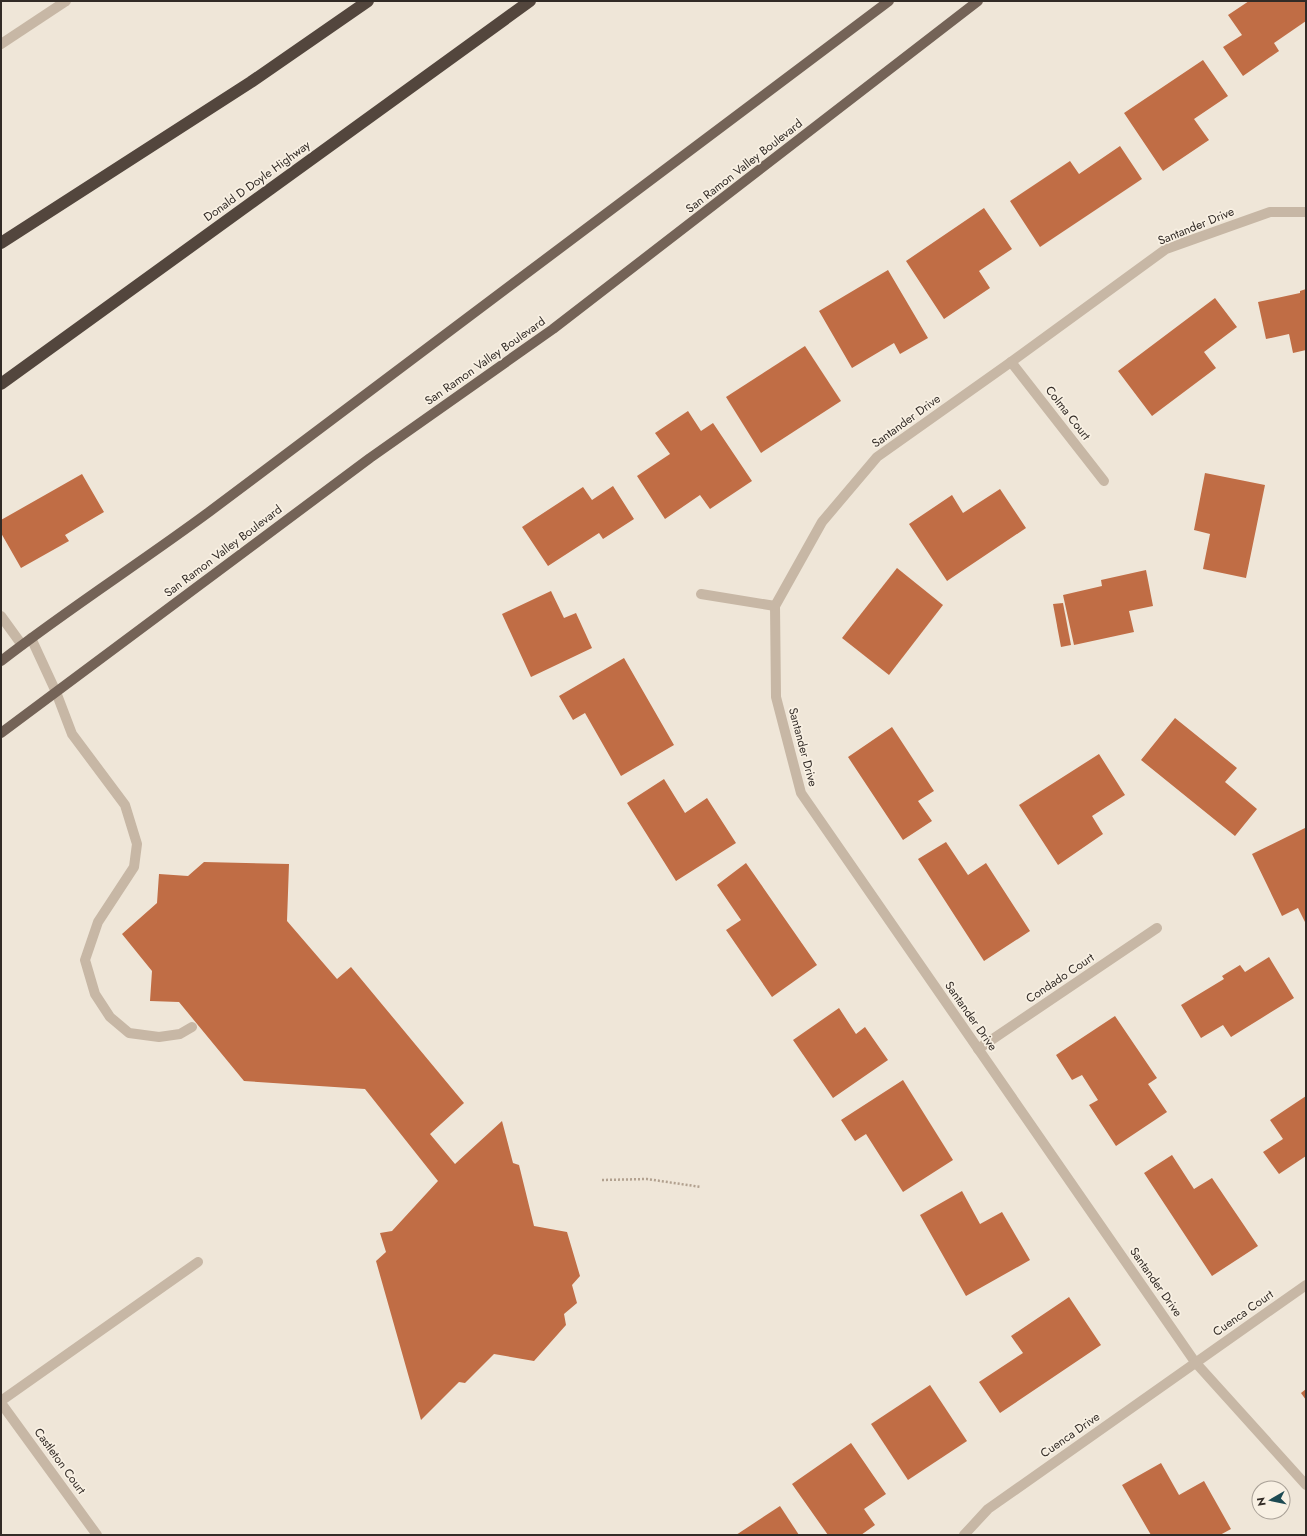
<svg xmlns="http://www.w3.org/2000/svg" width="1307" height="1536" font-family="Jost,sans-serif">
	<rect width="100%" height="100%" fill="#efe6d8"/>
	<!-- building -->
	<g fill="#c06d45">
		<polygon points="1249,1 1306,1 1306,21 1274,43 1279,51 1243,76 1223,47 1242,35 1228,15"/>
		<polygon points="1203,60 1228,96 1194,119 1209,140 1163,171 1124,113"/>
		<polygon points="1120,146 1142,179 1040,247 1010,201 1070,161 1079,174"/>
		<polygon points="984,208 1012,249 979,271 990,288 944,319 906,261"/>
		<polygon points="888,270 928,338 900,354 894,343 852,368 819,311"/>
		<polygon points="1306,289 1306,350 1293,353 1289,334 1266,339 1258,302 1300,293 1300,291"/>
		<polygon points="1215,298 1237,327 1204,352 1216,368 1152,416 1118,371"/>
		<polygon points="805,346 841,401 761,453 726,397"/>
		<polygon points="688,411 701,431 713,423 752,481 710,509 700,495 665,519 637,476 670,454 655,433"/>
		<polygon points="1205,473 1265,485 1246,578 1203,569 1210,534 1194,530"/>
		<polygon points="82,474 104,512 65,535 69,541 21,568 1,533 1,520"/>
		<polygon points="613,486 634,519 603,539 599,533 548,566 522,527 583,487 592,500"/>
		<polygon points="1000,489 1026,528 947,581 909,524 952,495 963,513"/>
		<polygon points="897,568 943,605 889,675 842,638"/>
		<polygon points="1146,570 1153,606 1129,611 1134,632 1074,645 1063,595 1102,586 1101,580"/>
		<polygon points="551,591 564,618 576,613 592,648 531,677 502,614"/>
		<polygon points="1063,603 1071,645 1061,647 1053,604"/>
		<polygon points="624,658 674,745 621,776 585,713 573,720 559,696"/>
		<polygon points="1175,718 1237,768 1225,782 1257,809 1235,836 1141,760"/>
		<polygon points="892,727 934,791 918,801 932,821 903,840 848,757"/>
		<polygon points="1099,754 1125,795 1092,816 1103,834 1058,865 1019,805"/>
		<polygon points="664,779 685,813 707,798 736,843 676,881 627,803"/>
		<polygon points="1305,828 1306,829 1306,924 1298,908 1282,916 1252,854"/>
		<polygon points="946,842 968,875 986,863 1030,931 984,961 918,859"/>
		<polygon points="204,862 289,864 287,921 337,979 351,967 464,1103 430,1134 455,1164 502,1121 513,1163 519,1165 534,1226 567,1232 580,1276 572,1285 577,1303 564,1314 566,1325 534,1361 494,1354 465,1383 459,1382 421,1420 376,1261 386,1252 380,1233 392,1231 438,1181 365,1089 244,1081 179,1002 150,1001 152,971 122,934 157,903 159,874 188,876"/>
		<polygon points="746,863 817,965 772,997 726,930 741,920 717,885"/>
		<polygon points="1269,957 1294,998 1231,1037 1223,1025 1201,1038 1181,1005 1224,979 1222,976 1240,965 1245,972"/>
		<polygon points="839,1008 856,1034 865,1027 888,1060 833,1098 793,1040"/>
		<polygon points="1115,1016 1157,1078 1148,1084 1167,1112 1116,1146 1089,1105 1098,1100 1082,1075 1072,1080 1056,1055"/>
		<polygon points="903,1080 953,1160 903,1192 866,1134 855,1141 841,1120"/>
		<polygon points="1306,1096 1306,1156 1279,1174 1263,1152 1283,1139 1270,1120"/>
		<polygon points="1172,1155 1194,1189 1212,1178 1258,1246 1212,1276 1144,1173"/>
		<polygon points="962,1191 980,1224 1002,1212 1030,1260 966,1296 920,1215"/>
		<polygon points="1069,1297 1101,1345 1000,1413 979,1382 1023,1353 1011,1336"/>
		<polygon points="930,1385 967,1441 908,1480 871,1424"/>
		<polygon points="1306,1389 1306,1400 1301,1393"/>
		<polygon points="851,1443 886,1494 864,1509 875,1525 861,1535 828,1535 792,1484"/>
		<polygon points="1161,1463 1179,1495 1204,1481 1231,1529 1220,1535 1151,1535 1122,1485"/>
		<polygon points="780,1506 799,1535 736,1535"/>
	</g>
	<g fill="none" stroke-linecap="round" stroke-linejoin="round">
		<!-- path -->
		<polyline stroke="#b2a18f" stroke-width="2.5" stroke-dasharray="2 2" stroke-linecap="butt" points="602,1180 647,1179 701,1187"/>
		<!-- minor -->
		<g stroke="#c7b7a5" stroke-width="10">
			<polyline points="1,44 66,1"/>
			<polyline points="1306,212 1270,212 1166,249 1011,362 877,457 822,522 775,606 776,697 801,793 1195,1362 1306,1485"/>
			<polyline points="1011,362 1104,481"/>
			<polyline points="701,594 775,606"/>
			<polyline points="1,616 22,645"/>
			<polyline points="31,638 56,692 72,734 125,805 137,844 134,867 98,922 85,960 95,994 110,1017 129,1033 159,1037 180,1034 192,1027"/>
			<polyline points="978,1049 1157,928"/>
			<polyline points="1,1401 198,1262"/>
			<polyline points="1,1403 97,1535"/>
			<polyline points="964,1535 988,1509 1306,1285"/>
		</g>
		<!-- major -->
		<g stroke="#746357" stroke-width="10">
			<path d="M1,661C68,609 140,563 209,512C436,342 663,172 889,1"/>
			<polyline points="1,733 370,458 553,329 978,1"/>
		</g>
		<!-- highway -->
		<g stroke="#53463d" stroke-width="12">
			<polyline points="1,243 251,82 368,1"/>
			<polyline points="1,384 530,1"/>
		</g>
	</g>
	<g text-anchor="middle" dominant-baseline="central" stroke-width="3.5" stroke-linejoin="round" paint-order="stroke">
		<!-- street labels -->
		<g font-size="12" fill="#322b26" stroke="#f8f0e3">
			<text transform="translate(744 166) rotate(-38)">San Ramon Valley Boulevard</text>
			<text transform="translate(257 181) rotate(-36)">Donald D Doyle Highway</text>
			<text transform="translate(1196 226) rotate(-22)">Santander Drive</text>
			<text transform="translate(485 361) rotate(-35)">San Ramon Valley Boulevard</text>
			<text transform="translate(1068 413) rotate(52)">Colma Court</text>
			<text transform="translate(906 421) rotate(-36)">Santander Drive</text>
			<text transform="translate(223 551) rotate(-37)">San Ramon Valley Boulevard</text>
			<text transform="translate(803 747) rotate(75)">Santander Drive</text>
			<text transform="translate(1060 978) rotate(-34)">Condado Court</text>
			<text transform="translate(971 1016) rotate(55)">Santander Drive</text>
			<text transform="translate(1156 1282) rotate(55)">Santander Drive</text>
			<text transform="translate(1243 1313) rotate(-35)">Cuenca Court</text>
			<text transform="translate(1070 1435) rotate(-35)">Cuenca Drive</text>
			<text transform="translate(60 1461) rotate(54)">Castleton Court</text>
		</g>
	</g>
	<!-- border -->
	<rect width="1307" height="1536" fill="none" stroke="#322b26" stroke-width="4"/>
	<!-- north arrow -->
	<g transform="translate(1271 1500) rotate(261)"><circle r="19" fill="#f8f0e3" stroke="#a9a197"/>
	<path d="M0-3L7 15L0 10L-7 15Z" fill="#1d4a52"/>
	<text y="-6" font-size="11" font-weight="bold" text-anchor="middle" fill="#322b26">N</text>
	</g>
</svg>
